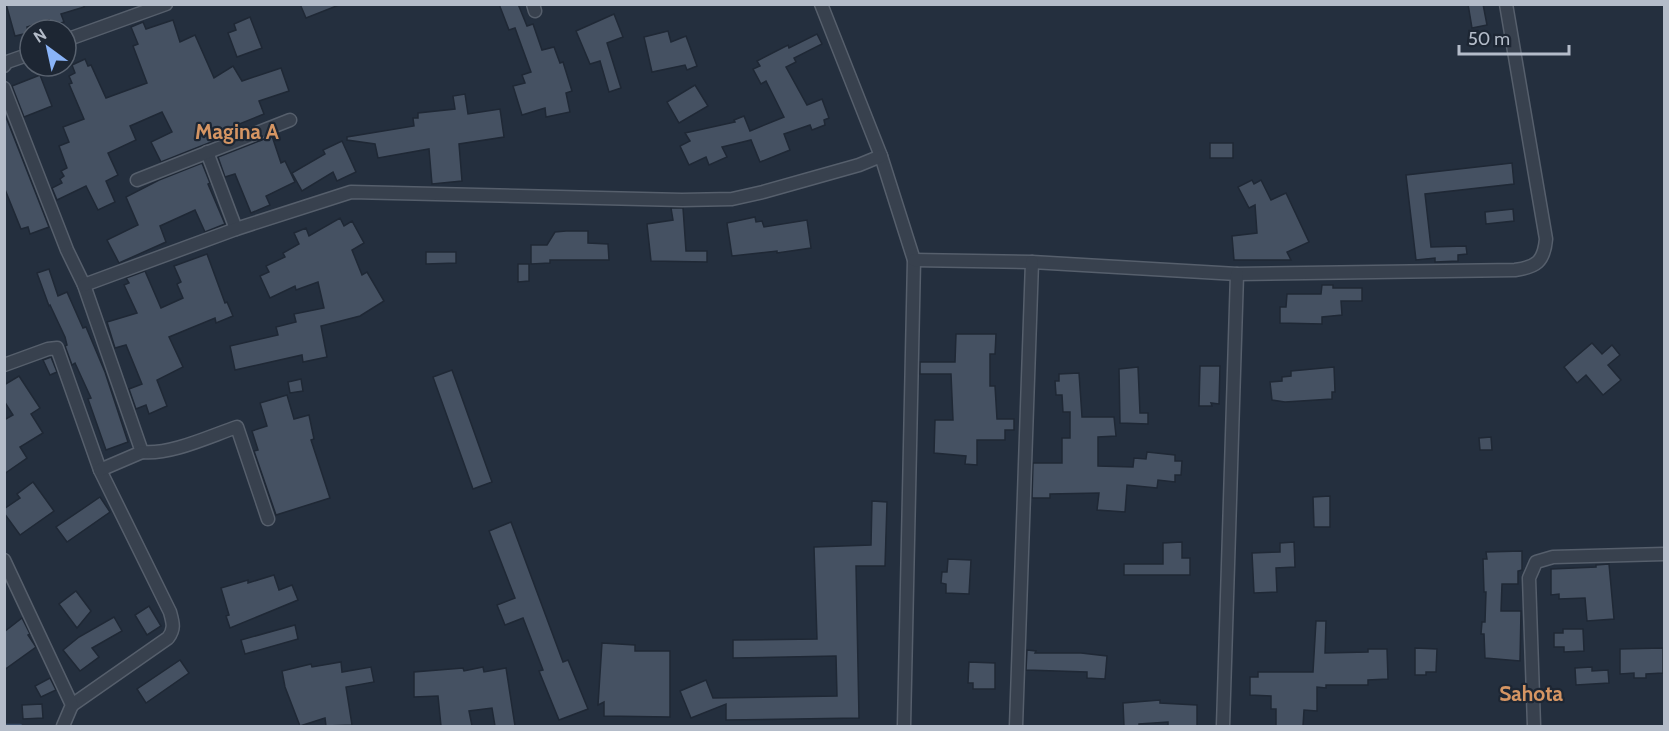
<svg xmlns="http://www.w3.org/2000/svg" width="1669" height="731" font-family="Cabin,sans-serif">
	<rect width="100%" height="100%" fill="#242f3e"/>
	<g fill="none" stroke-linecap="round" stroke-linejoin="round">
		<!-- stream -->
		<polyline stroke="#394c67" stroke-width="4.5" points="4,726 20,726"/>
	</g>
	<!-- building -->
	<g fill="#455162" stroke="#1f2835" stroke-width="1.5">
		<polygon points="6,4 84,4 84,7 61,14 64,22 51,26 49,20 27,27 28,33 15,36"/>
		<polygon points="300,4 339,4 339,5 306,18"/>
		<polygon points="499,4 518,4 527,26 533,24 542,50 554,47 560,63 563,62 572,91 566,93 570,112 546,117 545,108 522,115 513,86 525,83 522,75 531,72 515,28 509,30"/>
		<polygon points="1468,4 1483,4 1487,25 1472,28"/>
		<polygon points="614,14 623,37 607,43 621,88 609,92 600,61 590,64 576,31"/>
		<polygon points="250,17 262,48 237,57 228,33 236,30 234,24"/>
		<polygon points="173,20 180,42 195,35 214,78 233,66 242,81 281,68 289,91 259,101 264,114 232,127 234,133 161,162 151,142 172,132 162,112 130,126 136,140 108,153 118,175 106,181 115,202 98,210 86,186 57,200 52,188 62,183 60,179 64,176 61,171 67,168 59,146 69,142 63,127 84,119 69,84 72,83 69,76 75,73 72,65 85,59 88,66 91,65 106,98 147,83 133,46 138,44 131,27 143,22 146,29"/>
		<polygon points="668,31 671,42 686,36 697,66 687,70 685,65 652,72 644,37"/>
		<polygon points="817,34 822,44 794,58 796,62 786,67 807,105 822,99 829,118 824,120 825,125 812,130 810,125 784,134 790,150 760,162 751,140 722,147 727,157 709,165 706,157 689,165 680,146 690,141 685,133 735,122 734,120 744,116 750,131 784,117 766,81 761,84 753,69 760,66 757,61 788,45 789,48"/>
		<polygon points="40,75 52,106 24,117 12,86"/>
		<polygon points="695,85 708,106 679,123 667,102"/>
		<polygon points="465,94 468,114 500,109 504,137 459,144 462,181 432,184 429,149 378,158 375,144 347,140 347,137 414,126 413,118 418,118 418,113 455,109 453,96"/>
		<polygon points="4,112 49,227 30,234 28,227 21,229 4,187"/>
		<polygon points="272,136 281,163 285,161 295,182 266,196 270,205 251,213 235,174 225,177 218,157"/>
		<polygon points="342,141 356,172 337,181 333,172 302,191 292,173 325,154 323,150"/>
		<rect x="1210" y="143" width="23" height="15"/>
		<polygon points="202,163 210,183 208,184 225,224 205,232 195,210 160,226 166,242 119,263 107,240 138,225 126,197 159,180"/>
		<polygon points="1512,163 1514,184 1425,194 1431,247 1466,246 1467,254 1458,255 1458,261 1435,262 1435,258 1416,260 1406,175"/>
		<polygon points="1252,180 1254,184 1261,180 1271,200 1286,193 1309,242 1287,252 1291,260 1234,260 1232,236 1257,233 1255,205 1249,208 1238,187"/>
		<polygon points="671,208 683,208 686,251 707,251 707,262 651,261 647,224 673,220"/>
		<polygon points="1513,209 1514,221 1486,224 1485,212"/>
		<polygon points="755,217 756,222 762,221 764,227 807,220 811,248 777,253 777,251 732,256 727,223"/>
		<polygon points="340,218 344,226 352,221 364,243 352,250 362,275 367,272 384,301 360,316 321,326 327,357 303,362 302,355 235,370 230,346 278,335 276,327 296,322 294,314 324,308 318,282 296,290 295,286 270,298 260,276 269,272 266,266 285,257 283,253 299,244 294,233 306,228 309,236"/>
		<polygon points="566,231 588,231 588,243 608,244 609,260 550,260 550,263 531,264 531,245 547,245 555,232"/>
		<polygon points="426,252 456,252 456,263 426,264"/>
		<polygon points="207,254 225,303 227,302 233,316 216,323 215,318 169,337 183,367 157,380 167,406 149,414 146,405 136,409 129,389 142,384 126,345 115,348 107,322 137,313 124,285 129,283 126,278 145,271 161,308 183,298 177,284 181,282 174,266"/>
		<polygon points="518,264 529,264 529,281 518,282"/>
		<polygon points="49,269 58,296 67,292 83,328 86,327 105,372 128,442 106,450 88,399 91,398 75,363 72,365 65,346 67,345 65,337 50,305 49,306 37,273"/>
		<polygon points="1322,285 1333,285 1333,288 1362,288 1362,301 1341,301 1342,315 1322,317 1322,324 1280,323 1280,307 1286,307 1287,294 1321,294"/>
		<polygon points="956,334 996,334 995,354 990,354 990,386 995,386 997,419 1014,419 1014,430 1005,430 1005,440 977,440 977,465 965,464 966,456 934,453 935,420 953,420 951,374 920,374 920,362 955,362"/>
		<polygon points="1592,343 1602,354 1612,345 1620,355 1608,365 1621,380 1603,395 1586,375 1577,383 1564,367"/>
		<polygon points="51,357 57,372 50,375 43,360"/>
		<polygon points="1200,366 1220,366 1219,404 1211,403 1212,406 1199,406"/>
		<polygon points="1138,367 1140,413 1148,413 1148,424 1120,423 1119,369"/>
		<polygon points="1334,367 1335,392 1332,392 1332,399 1285,402 1272,400 1270,382 1282,381 1282,377 1291,376 1291,371"/>
		<polygon points="452,370 492,482 473,489 433,377"/>
		<polygon points="1079,373 1082,417 1114,417 1116,436 1098,437 1098,466 1133,467 1134,458 1146,459 1147,452 1175,455 1175,461 1182,461 1181,475 1175,475 1175,482 1158,480 1157,488 1127,485 1125,512 1097,510 1099,493 1050,494 1050,498 1032,498 1033,463 1062,463 1062,438 1070,438 1070,412 1063,412 1062,395 1056,395 1055,381 1059,381 1059,374"/>
		<polygon points="19,376 40,408 31,414 43,433 20,447 27,458 4,474 4,420 13,415 4,401 4,385"/>
		<polygon points="301,379 303,391 290,393 288,382"/>
		<polygon points="287,395 294,419 309,415 314,439 311,440 330,498 276,515 254,451 258,450 252,431 267,426 260,403"/>
		<polygon points="1491,437 1492,450 1480,450 1479,438"/>
		<polygon points="33,482 54,511 20,535 4,513 4,509 20,498 17,494"/>
		<polygon points="1330,496 1330,527 1314,527 1313,497"/>
		<polygon points="100,497 110,512 67,542 56,527"/>
		<polygon points="872,501 887,502 885,566 856,566 859,718 726,720 726,704 691,718 680,691 706,680 713,698 837,696 836,656 733,658 733,640 817,639 814,547 871,545"/>
		<polygon points="511,522 563,662 568,660 588,709 559,720 539,671 543,670 523,618 505,625 497,605 515,598 489,531"/>
		<polygon points="1182,542 1182,558 1190,558 1190,575 1124,575 1124,564 1163,564 1163,543"/>
		<polygon points="1294,542 1295,567 1276,568 1277,592 1254,593 1252,553 1280,552 1280,543"/>
		<polygon points="1522,551 1522,570 1518,571 1518,584 1502,584 1501,611 1521,611 1520,661 1485,658 1484,634 1481,634 1482,622 1485,622 1486,592 1484,592 1483,559 1487,559 1486,552"/>
		<polygon points="948,559 971,560 969,594 946,593 946,584 941,583 942,572 947,572"/>
		<polygon points="1609,564 1614,619 1587,621 1585,598 1559,599 1559,594 1551,595 1551,569 1596,567 1596,565"/>
		<polygon points="274,575 279,590 292,585 298,600 230,628 226,616 229,615 221,588 248,580 248,583"/>
		<polygon points="76,591 91,611 77,628 59,604"/>
		<polygon points="149,606 161,626 147,635 135,615"/>
		<polygon points="114,617 122,631 92,648 99,657 80,671 63,650 79,637"/>
		<polygon points="22,618 30,634 28,635 36,647 4,670 4,632"/>
		<polygon points="1316,621 1326,621 1325,653 1368,652 1368,649 1387,649 1388,679 1368,680 1368,685 1326,685 1326,688 1317,687 1317,711 1304,710 1303,726 1276,726 1276,709 1271,709 1271,696 1250,695 1250,677 1258,677 1258,672 1313,672"/>
		<polygon points="295,625 298,639 245,654 241,640"/>
		<polygon points="1563,629 1583,629 1584,651 1564,652 1564,647 1554,647 1554,633 1563,633"/>
		<polygon points="602,643 635,645 635,651 670,651 670,717 604,716 604,702 598,705"/>
		<polygon points="1415,648 1437,649 1436,672 1426,672 1426,675 1415,675"/>
		<polygon points="1663,648 1663,673 1646,674 1646,678 1634,678 1634,673 1620,674 1620,649"/>
		<polygon points="1027,650 1036,651 1035,653 1081,653 1107,656 1105,679 1087,678 1087,672 1026,670"/>
		<polygon points="180,660 189,673 146,703 137,689"/>
		<polygon points="341,662 342,672 371,667 374,682 346,687 352,725 326,726 325,718 300,726 285,687 282,671 311,664 312,667"/>
		<polygon points="969,662 995,663 995,689 973,689 973,683 968,683"/>
		<polygon points="483,667 484,672 506,668 515,726 495,726 492,708 469,711 472,726 441,726 438,696 414,697 414,672 463,668 464,671"/>
		<polygon points="1592,667 1592,671 1608,670 1609,683 1576,685 1575,668"/>
		<polygon points="50,678 56,690 41,697 35,686"/>
		<polygon points="1160,700 1160,703 1197,705 1197,726 1168,726 1168,722 1139,724 1139,726 1124,726 1123,703"/>
		<polygon points="42,704 43,718 23,719 22,705"/>
	</g>
	<g fill="none" stroke-linecap="round" stroke-linejoin="round">
		<!-- street casing -->
		<g stroke="#565f6c" stroke-width="15">
			<g id="street">
				<polyline points="533,4 535,11"/>
				<polyline points="821,4 881,156 914,260 904,726"/>
				<polyline points="66,40 166,4"/>
				<polyline points="4,66 7,62 30,54"/>
				<path d="M4,88L67,250L84,285L142,452C171,455 210,436 237,427L268,519"/>
				<polyline points="207,152 236,229"/>
				<polyline points="137,180 290,120"/>
				<path d="M914,260L1032,262L1237,274L1515,270C1536,267 1544,262 1546,239L1506,4"/>
				<polyline points="84,285 236,229 351,192 682,200 732,199 763,192 859,165 881,156"/>
				<path d="M4,365L48,349L57,348L100,470L170,612C173,623 175,629 168,638L72,705"/>
				<polyline points="100,470 142,452"/>
				<polyline points="4,560 72,705 63,726"/>
				<polyline points="1016,726 1032,262"/>
				<polyline points="1223,726 1237,274"/>
				<polyline points="1534,726 1529,578 1536,562 1553,557 1664,554"/>
			</g>
		</g>
		<!-- street -->
		<use href="#street" stroke="#38414e" stroke-width="12"/>
	</g>
	<g text-anchor="middle" dominant-baseline="central" stroke-width="4.5" stroke-linejoin="round" paint-order="stroke">
		<!-- quarter labels -->
		<g font-size="21" font-weight="bold" fill="#d59563" stroke="#1d2633">
			<text x="237" y="131">Magina A</text>
			<text x="1531" y="693">Sahota</text>
		</g>
	</g>
	<!-- border -->
	<rect width="1669" height="731" fill="none" stroke="#b4bcc9" stroke-width="12"/>
	<!-- north arrow -->
	<g transform="translate(48 48) rotate(327)"><circle r="28" fill="#1d2633" stroke="#59626f" stroke-width="1.5"/>
	<path d="M0-4.5L10 22L0 15L-10 22Z" fill="#8ab4f8"/>
	<text y="-9" font-size="16" font-weight="bold" text-anchor="middle" fill="#b4bcc9">N</text>
	</g>
	<!-- scale -->
	<path d="M1459 45v9h110v-9" fill="none" stroke="#b4bcc9" stroke-width="3"/>
	<text x="1468" y="45" font-size="18" fill="#b4bcc9" stroke="#1d2633" stroke-width="4.5" paint-order="stroke">50 m</text>
</svg>
